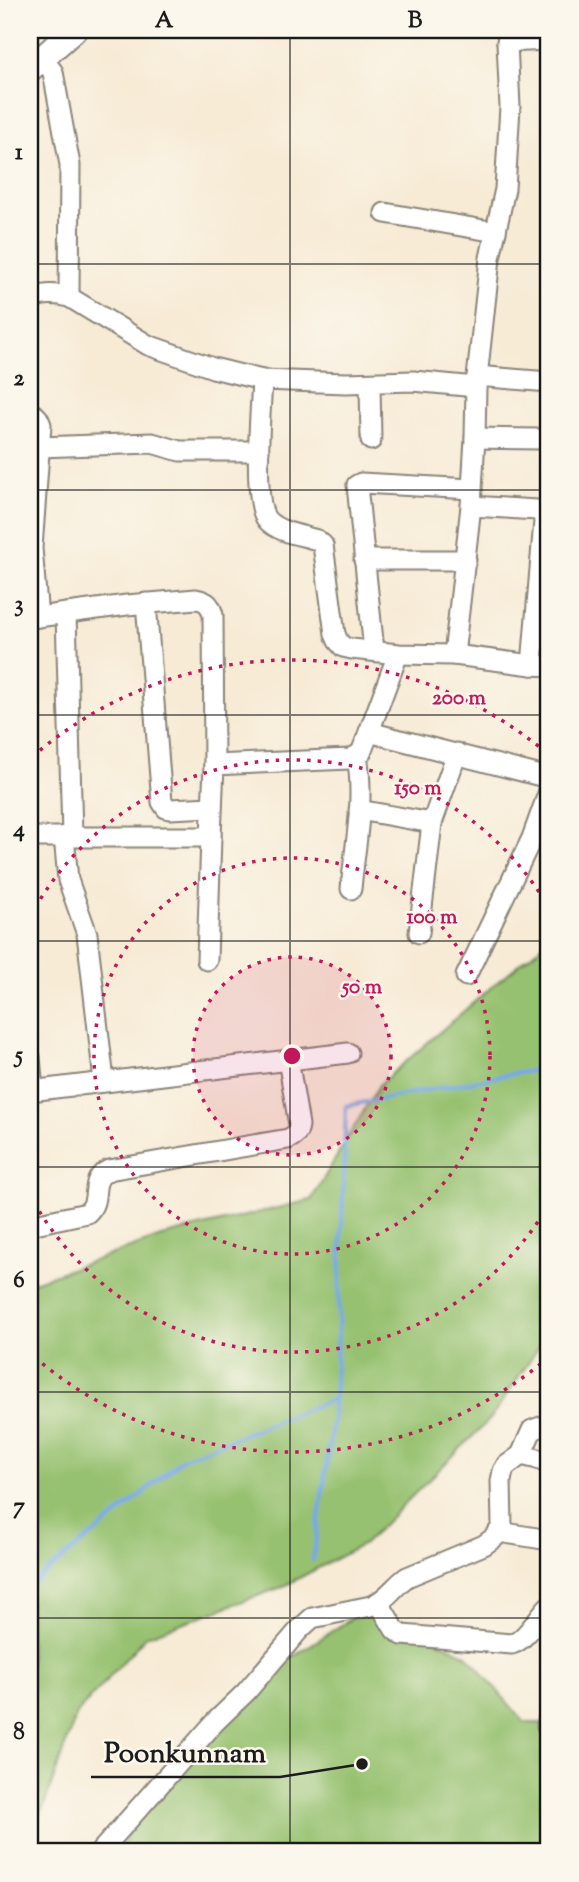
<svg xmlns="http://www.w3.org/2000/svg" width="579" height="1882" font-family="'Sorts Mill Goudy',serif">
	<rect width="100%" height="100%" fill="#fbf7ec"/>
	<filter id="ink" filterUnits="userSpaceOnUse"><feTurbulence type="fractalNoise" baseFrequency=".0143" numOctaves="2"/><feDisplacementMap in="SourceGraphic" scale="14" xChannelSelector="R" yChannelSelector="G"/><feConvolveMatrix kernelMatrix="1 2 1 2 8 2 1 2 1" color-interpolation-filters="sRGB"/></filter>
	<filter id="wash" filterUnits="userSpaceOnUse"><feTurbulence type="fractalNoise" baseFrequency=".00686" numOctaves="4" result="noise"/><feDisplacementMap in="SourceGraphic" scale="28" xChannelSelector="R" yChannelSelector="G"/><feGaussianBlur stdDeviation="1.57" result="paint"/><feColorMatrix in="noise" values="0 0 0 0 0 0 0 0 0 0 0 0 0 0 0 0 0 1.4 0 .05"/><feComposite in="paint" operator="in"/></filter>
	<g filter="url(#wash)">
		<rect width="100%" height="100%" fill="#f7ebd6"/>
		<!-- green -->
		<g fill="#96c16f" stroke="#596e46" stroke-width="2">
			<polygon points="549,940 549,1332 491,1418 364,1544 282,1587 146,1636 77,1713 34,1834 30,1838 30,1283 170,1234 311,1200 379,1085 496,983"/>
			<polygon points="369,1607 467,1655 525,1723 549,1723 549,1852 120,1852 141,1805 228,1699"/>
		</g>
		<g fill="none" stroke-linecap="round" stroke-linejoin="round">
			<!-- stream -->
			<g stroke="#77a9e3" stroke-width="4.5">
				<polyline points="313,1560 333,1417 338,1332 346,1106 500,1076 549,1068"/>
				<polyline points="30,1585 115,1517 183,1458 334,1399"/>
			</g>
		</g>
	</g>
	<g filter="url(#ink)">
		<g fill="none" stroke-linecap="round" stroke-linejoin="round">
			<!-- minor casing -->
			<g stroke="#8a8479" stroke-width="23">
				<g id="minor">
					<polyline points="507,42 549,40"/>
					<polyline points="43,59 53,72 70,165 69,297"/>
					<polyline points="385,213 496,232"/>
					<path d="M30,298C44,294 55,293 69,297L148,345L213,368L262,380L346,383L413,381L476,387"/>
					<polyline points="477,376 549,382"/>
					<path d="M262,380C261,406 252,502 267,520C279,533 302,535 317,540L323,545L335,634L338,641L343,647L352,649L398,654L454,655L532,665L549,666"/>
					<polyline points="370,383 371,440"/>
					<path d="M30,414C37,414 39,419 41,425L32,548L38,617"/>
					<polyline points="475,438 541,439"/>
					<polyline points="39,447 152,443 180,451 259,451"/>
					<polyline points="471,506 537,510 543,515 544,521 532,665"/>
					<polyline points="364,560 466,560"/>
					<polyline points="146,603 162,802 166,808 170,809 212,807"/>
					<polyline points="66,613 72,836"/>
					<path d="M30,618L127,605L196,599C207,601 210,604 213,615L214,765"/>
					<polyline points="374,651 357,485 361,483 472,489"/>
					<polyline points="454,655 471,506 475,438 476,387 490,258 505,189 510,107 507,42 510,30"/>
					<polyline points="369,732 398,654"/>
					<polyline points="359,810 432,823"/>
					<polyline points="64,836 68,880 87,934 104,1081"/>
					<polyline points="30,837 211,837 214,765 350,759 361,753 369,732 541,776 546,778 549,786"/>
					<path d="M351,889C355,845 365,800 357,756"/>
					<polyline points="419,933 432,823 457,753"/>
					<polyline points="207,960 211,837"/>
					<polyline points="466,976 532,838 549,791"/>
					<polyline points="30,1057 33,1090"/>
					<polyline points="30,1091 348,1053"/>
					<path d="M30,1225L87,1213C103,1199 87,1180 109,1170L288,1139C296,1135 298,1133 299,1125L288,1059"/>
					<polyline points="521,1455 538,1459 549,1464"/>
					<polyline points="499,1532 549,1540"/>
					<path d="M379,1603L395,1630L402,1635L512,1644C527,1640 538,1616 549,1606"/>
					<polyline points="547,1726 549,1716"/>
					<path d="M100,1852L215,1722L246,1692L299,1630L312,1618L371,1606C388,1599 393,1587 407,1577L484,1545L495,1537L502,1526L501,1481L503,1471L506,1466L521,1455L532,1430L549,1424"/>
				</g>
			</g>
			<!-- major casing -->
			<g stroke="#8a8479" stroke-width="28">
				<polyline id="major" points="30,69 74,30"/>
			</g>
			<!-- minor -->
			<use href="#minor" stroke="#fff" stroke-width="19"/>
			<!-- major -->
			<use href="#major" stroke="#fff" stroke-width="24"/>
		</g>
	</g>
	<!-- grid -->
	<path fill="none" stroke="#1c1c1c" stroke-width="2" stroke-opacity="0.55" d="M290,30V1852M30,264H549M30,490H549M30,715H549M30,941H549M30,1167H549M30,1392H549M30,1618H549"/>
	<!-- distance rings -->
	<circle cx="292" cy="1056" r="99" fill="#c2185b" fill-opacity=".12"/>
	<g fill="none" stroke="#c2185b" stroke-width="3.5" stroke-dasharray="3.5 7">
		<circle cx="292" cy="1056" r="99"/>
		<circle cx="292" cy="1056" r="198"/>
		<path d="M549 1204A297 297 0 0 1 30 1195M30 917A297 297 0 0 1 549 908"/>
		<path d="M549 1357A396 396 0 0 1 32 1355M32 757A396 396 0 0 1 549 755"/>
	</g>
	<circle cx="292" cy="1056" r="10" fill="#c2185b" stroke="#fbf7ec" stroke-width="3.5"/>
	<g font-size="21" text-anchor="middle" font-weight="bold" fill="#c2185b" stroke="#fbf7ec" stroke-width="5" stroke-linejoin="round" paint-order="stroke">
		<text x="459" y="704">200 m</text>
		<text x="418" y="794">150 m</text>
		<text x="432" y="923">100 m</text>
		<text x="362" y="993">50 m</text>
	</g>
	<!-- callouts -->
	<path fill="none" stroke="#1c1c1c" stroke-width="2.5" d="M362 1764L280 1777H91"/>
	<circle fill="#1c1c1c" stroke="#fbf7ec" stroke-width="2.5" cx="362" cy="1764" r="7"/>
	<g font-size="28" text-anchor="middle" font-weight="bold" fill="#1c1c1c" stroke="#fbf7ec" stroke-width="5" stroke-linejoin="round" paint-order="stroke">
		<text x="185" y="1762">Poonkunnam</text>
	</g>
	<!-- margin -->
	<rect width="579" height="1882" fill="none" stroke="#fbf7ec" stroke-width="77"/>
	<rect x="38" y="38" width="502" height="1805" fill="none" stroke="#1c1c1c" stroke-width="2.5"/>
	<g font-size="23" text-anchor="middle" font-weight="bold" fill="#1c1c1c">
		<text x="164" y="27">A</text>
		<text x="415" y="27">B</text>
		<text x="19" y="159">1</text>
		<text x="19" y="385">2</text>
		<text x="19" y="611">3</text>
		<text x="19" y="836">4</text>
		<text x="19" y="1062">5</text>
		<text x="19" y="1287">6</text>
		<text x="19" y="1513">7</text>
		<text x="19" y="1739">8</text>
	</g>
</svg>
